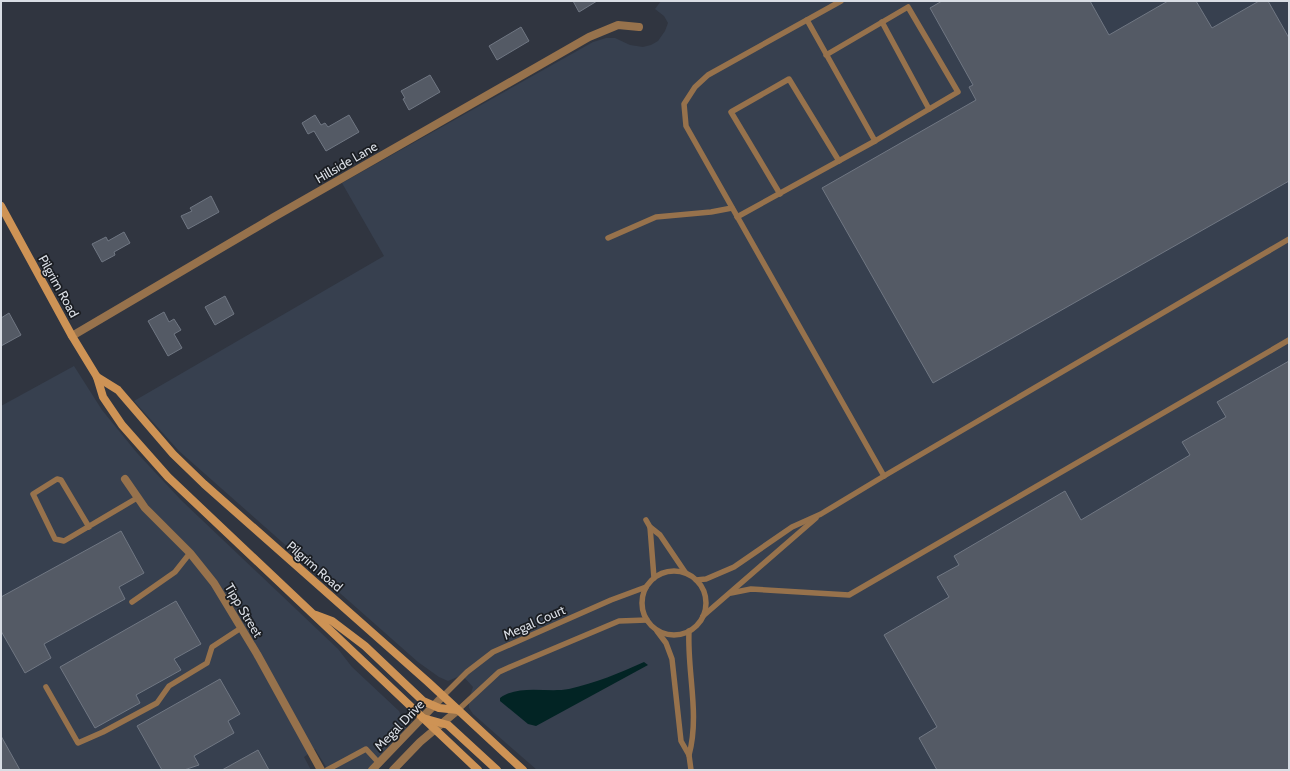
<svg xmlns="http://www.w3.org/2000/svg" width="1290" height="771" font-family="Cabin,sans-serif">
	<rect width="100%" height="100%" fill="#303540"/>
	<!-- built -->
	<g fill="#37404f">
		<polygon points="661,1 1289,1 1289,770 537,770 473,714 469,708 469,699 473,687 462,675 448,681 439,677 418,662 179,451 134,401 384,256 342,183 593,42 606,38 615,38 630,45 643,47 651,45 658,41 665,31 668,23 664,16 655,9"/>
		<polygon points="74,366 102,410 137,453 182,501 338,649 352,667 399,711 407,729 374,770 328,770 315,749 304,757 311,770 1,770 1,406"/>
	</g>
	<!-- water -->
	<path fill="#022424" d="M644,662L648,665L536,726L528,724L500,701V698C519,684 547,693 569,689C595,683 620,673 644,662Z"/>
	<!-- building -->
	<g fill="#545a65" stroke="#707783">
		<polygon points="573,1 597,1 579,12"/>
		<polygon points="942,1 1090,1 1109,35 1168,1 1196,1 1212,28 1259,1 1268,1 1289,38 1289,181 933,383 822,188 976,100 969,87 973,85 930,8"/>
		<polygon points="521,27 529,41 497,60 489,46"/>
		<polygon points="430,75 440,92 409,110 403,99 405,98 401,91"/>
		<polygon points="315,115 321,125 325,123 328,127 349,115 359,132 326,151 314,131 308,134 302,123"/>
		<polygon points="211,196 219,212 188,229 181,216 192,211 190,208"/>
		<polygon points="124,232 130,243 114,252 115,255 102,262 92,244 106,237 108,241"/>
		<polygon points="225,296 234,314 215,325 205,307"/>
		<polygon points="164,312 169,322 174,319 181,330 174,334 182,348 168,356 148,321"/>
		<polygon points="9,313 21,335 1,346 1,318"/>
		<polygon points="1289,361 1289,770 937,770 919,738 937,727 884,635 949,597 937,577 959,565 954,556 1065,491 1081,520 1190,455 1182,442 1226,417 1217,402"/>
		<polygon points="121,531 144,573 119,587 125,599 44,644 51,658 25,673 1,631 1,597"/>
		<polygon points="176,601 201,644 174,659 181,670 136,695 140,703 95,728 60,667"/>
		<polygon points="220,679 240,714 228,721 234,733 194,756 199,765 184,770 162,770 137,726"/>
		<polygon points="1,736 20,770 1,770"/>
		<polygon points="258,750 269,770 222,770"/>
	</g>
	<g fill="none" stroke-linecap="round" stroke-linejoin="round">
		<!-- lane -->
		<g stroke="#97724c" stroke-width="5.5">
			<polyline points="841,1 708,75 695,87 684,104 686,126 884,476"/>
			<polyline points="807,20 875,141 958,92 908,7 826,55"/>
			<polyline points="882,22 929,109"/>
			<polyline points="780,194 731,112 789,79 839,161"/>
			<polyline points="737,217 875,141"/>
			<polyline points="608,238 656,217 711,212 732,208"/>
			<polyline points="646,520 650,527 660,535 685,572"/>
			<polyline points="89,527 61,480 57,479 33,494 55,539 64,541 137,498"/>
			<polyline points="650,527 654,578"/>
			<circle cx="674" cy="603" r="32"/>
			<polyline points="696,580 706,579 734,567 792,527 821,514 884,476 1289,239"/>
			<polyline points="731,593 751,589 849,595 1289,340"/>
			<polyline points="132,602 175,572 190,553"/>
			<polyline points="703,616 816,518"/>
			<polyline points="657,631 666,643 672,659 681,741 689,755 691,770"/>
			<path d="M689,631C687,672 700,714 689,755"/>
			<polyline points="46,687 78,743 103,732 157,703 169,686 207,663 212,647 241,628"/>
			<polyline points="443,696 467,672 493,652 611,600 646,587"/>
			<polyline points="458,710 499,672 510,667 619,621 647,620"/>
			<polyline points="327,770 366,749 379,763"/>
		</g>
		<!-- street -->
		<g stroke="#97724c" stroke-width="8">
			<polyline points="72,336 274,217 589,37 618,25 639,27"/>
			<polyline points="125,479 145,508 190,553 214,583 257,654 321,770"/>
			<polyline points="372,770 443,696"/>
			<polyline points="393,770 420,742 458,710"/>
		</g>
		<!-- secondary -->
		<g stroke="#ce9355" stroke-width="8">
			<polyline points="1,206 72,336 97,377 103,397 122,425 168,477 478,770"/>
			<polyline points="97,377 118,390 173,454 204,484 428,682 523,770"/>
			<polyline points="316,615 332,621 365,646 423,701 439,708 458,710"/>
			<polyline points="423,718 448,725 497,770"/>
		</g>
	</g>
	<g text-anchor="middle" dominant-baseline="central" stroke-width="3.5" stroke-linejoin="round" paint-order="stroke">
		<!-- street labels -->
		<g font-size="13" fill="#d9dde4" stroke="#1a1d22">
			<text transform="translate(346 162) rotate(-30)">Hillside Lane</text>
			<text transform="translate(59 286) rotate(61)">Pilgrim Road</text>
			<text transform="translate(315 566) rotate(41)">Pilgrim Road</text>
			<text transform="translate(244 610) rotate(59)">Tipp Street</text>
			<text transform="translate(534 622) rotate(-24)">Megal Court</text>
			<text transform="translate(399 725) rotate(-46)">Megal Drive</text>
		</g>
	</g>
	<!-- border -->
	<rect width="1290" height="771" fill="none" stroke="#d9dde4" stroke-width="4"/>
</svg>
